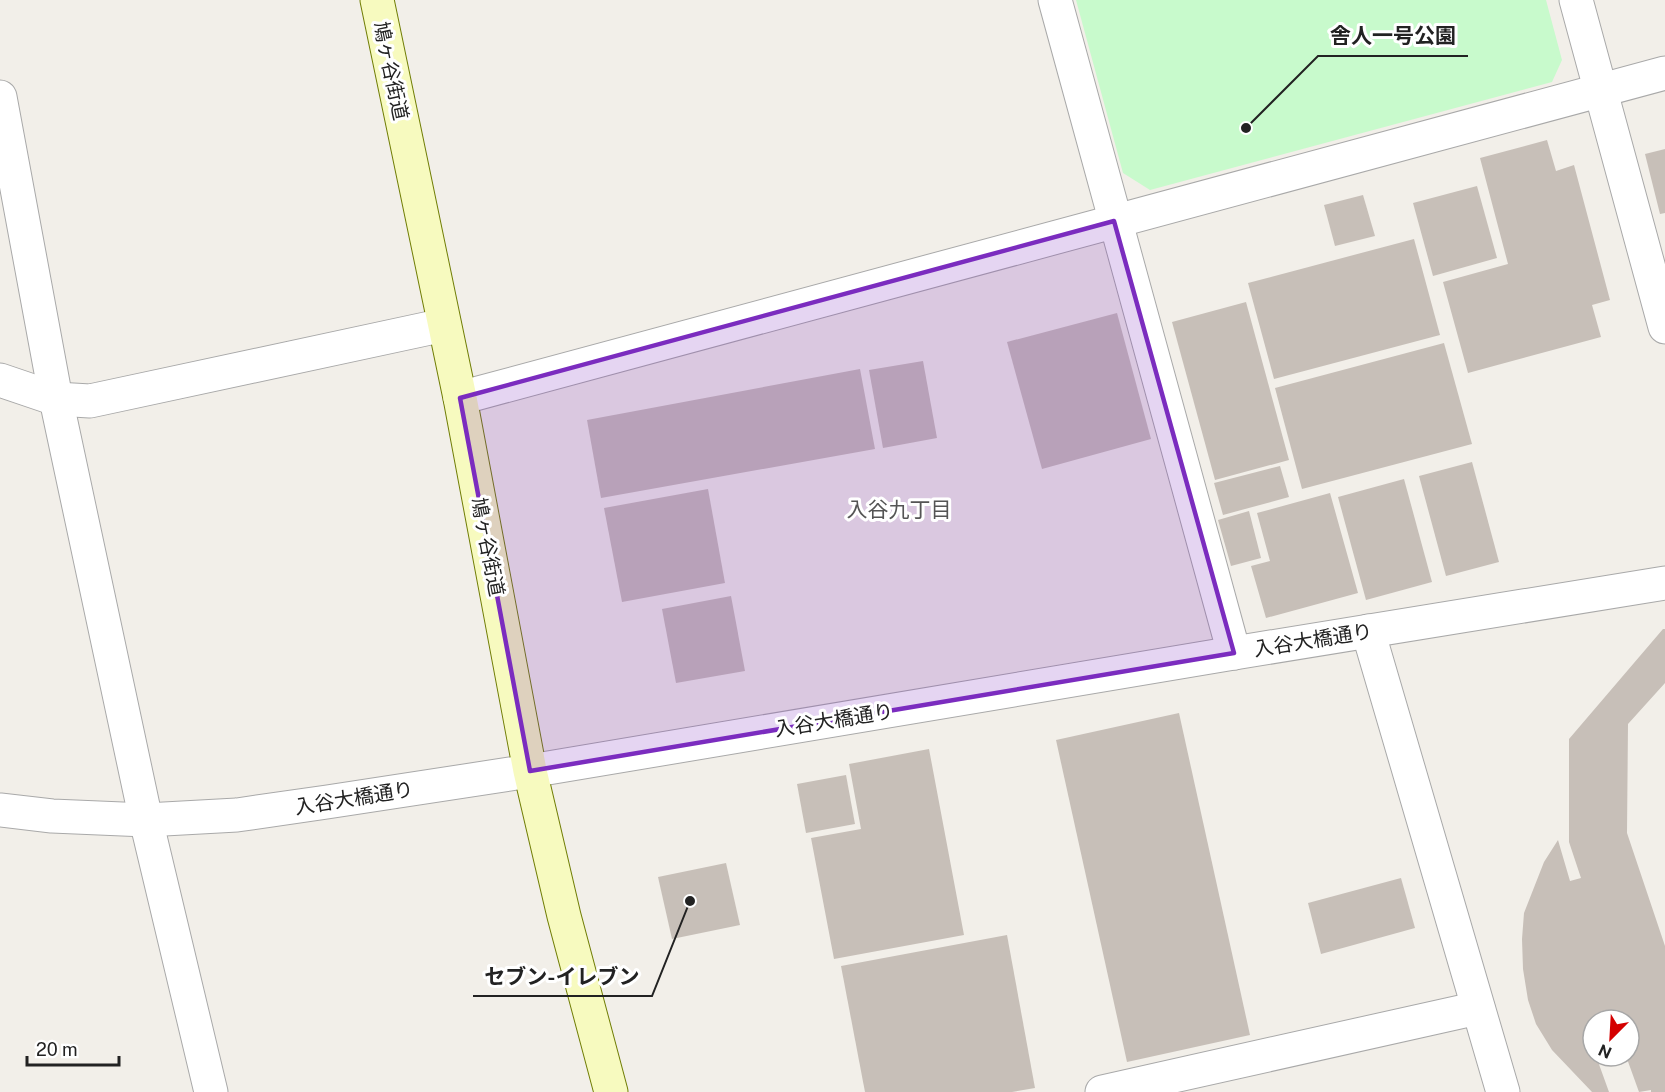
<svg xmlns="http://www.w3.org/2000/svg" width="1665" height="1092" font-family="'Public Sans','Noto Sans JP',sans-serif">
	<rect width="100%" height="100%" fill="#f2efe9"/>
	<!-- park -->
	<polygon fill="#c8facc" points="1076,0 1546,0 1562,60 1552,82 1150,190 1123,173"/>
	<!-- building -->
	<g fill="#c7bfb8">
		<polygon points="1547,140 1556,171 1574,165 1610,300 1592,305 1601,337 1468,373 1443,282 1508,264 1480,158"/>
		<polygon points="1665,149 1665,213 1660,214 1645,154"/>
		<polygon points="1477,186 1497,258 1433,276 1413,203"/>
		<polygon points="1363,195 1375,236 1335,246 1324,205"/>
		<polygon points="1414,239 1440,335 1274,379 1248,283"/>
		<polygon points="1246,302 1289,460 1215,480 1172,322"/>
		<polygon points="1117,313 1151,439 1042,469 1007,342"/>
		<polygon points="1444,343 1472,444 1302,489 1275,388"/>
		<polygon points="923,361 937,438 883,448 869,370"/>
		<polygon points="860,369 875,449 601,498 587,420"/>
		<polygon points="1472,462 1499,562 1446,576 1419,476"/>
		<polygon points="1280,466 1289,497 1223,515 1214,483"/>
		<polygon points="1404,479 1432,582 1366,600 1338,497"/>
		<polygon points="708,489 725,583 622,602 604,508"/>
		<polygon points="1330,493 1358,593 1266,618 1251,566 1270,561 1257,513"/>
		<polygon points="1249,511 1261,558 1231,566 1218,520"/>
		<polygon points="731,596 745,671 676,683 662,609"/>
		<polygon points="1663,629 1665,629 1665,683 1628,724 1627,833 1665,946 1665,1092 1651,1092 1651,1090 1639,1092 1626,1056 1629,1056 1629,1020 1593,1020 1593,1056 1596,1056 1609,1092 1592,1092 1552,1050 1536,1024 1528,1000 1523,969 1522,939 1524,913 1544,862 1558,840 1570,881 1581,878 1569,842 1569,739"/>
		<polygon points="1179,713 1250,1035 1127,1062 1056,740"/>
		<polygon points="929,749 964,935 834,959 811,838 861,829 849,764"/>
		<polygon points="846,775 855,824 806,833 797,784"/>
		<polygon points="726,863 740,925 672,939 658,877"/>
		<polygon points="1401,878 1415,928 1321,954 1308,903"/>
		<polygon points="1007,935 1035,1088 1012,1092 865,1092 841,966"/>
	</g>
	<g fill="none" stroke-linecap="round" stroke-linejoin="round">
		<!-- minor casing -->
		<g stroke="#a9a9a9" stroke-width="35">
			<g id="minor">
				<polyline points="0,97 56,399 146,820 211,1092"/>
				<polyline points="0,380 56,399 90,401 444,325"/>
				<polyline points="460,398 1665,73"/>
				<polyline points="1368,631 1503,1092"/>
				<polyline points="1102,1092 1478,1008"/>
			</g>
		</g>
		<!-- tertiary casing -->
		<g stroke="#a9a9a9" stroke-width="35">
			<g id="tertiary">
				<polyline points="1055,0 1234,653"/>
				<polyline points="1576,0 1665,327"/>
				<polyline points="0,810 52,816 146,820 237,815 327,802 530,771 1234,653 1665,583"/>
			</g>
		</g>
		<!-- secondary casing -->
		<g stroke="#707d05" stroke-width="35">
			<polyline id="secondary" points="377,0 460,398 530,771 564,916 611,1092"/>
		</g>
		<!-- minor -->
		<use href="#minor" stroke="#fff" stroke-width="33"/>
		<!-- tertiary -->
		<use href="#tertiary" stroke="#fff" stroke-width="33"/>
		<!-- secondary -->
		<use href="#secondary" stroke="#f7fabf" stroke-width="33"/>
	</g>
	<!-- marked area -->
	<path fill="#7b2cbf" fill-opacity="0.2" stroke="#7b2cbf" stroke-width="4.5" stroke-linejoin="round" d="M1114,221L1234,653L530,771L460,398Z"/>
	<g text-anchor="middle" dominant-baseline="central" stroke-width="6" stroke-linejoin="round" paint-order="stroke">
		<!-- street labels -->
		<g font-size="20" fill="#222" stroke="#fff">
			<text transform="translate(391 71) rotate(78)">鳩ヶ谷街道</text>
			<text transform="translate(488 547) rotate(79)">鳩ヶ谷街道</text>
			<text transform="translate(1313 640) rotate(-9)">入谷大橋通り</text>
			<text transform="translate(834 720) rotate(-9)">入谷大橋通り</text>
			<text transform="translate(354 798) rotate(-9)">入谷大橋通り</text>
		</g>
		<!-- neighbourhood labels -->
		<g font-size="21" fill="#555" stroke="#fff">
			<text x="899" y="509">入谷九丁目</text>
		</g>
	</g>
	<!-- callouts -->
	<path fill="none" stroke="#222" stroke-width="2" d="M1246 128L1318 56H1468M690 901L652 996H473"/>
	<g fill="#222" stroke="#fff" stroke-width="2">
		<circle cx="1246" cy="128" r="6"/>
		<circle cx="690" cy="901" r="6"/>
	</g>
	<g font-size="21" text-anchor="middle" font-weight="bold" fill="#222" stroke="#fff" stroke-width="6" stroke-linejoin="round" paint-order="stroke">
		<text x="1393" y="43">舎人一号公園</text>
		<text x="562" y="984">セブン-イレブン</text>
	</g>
	<!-- north arrow -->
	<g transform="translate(1611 1038) rotate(204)"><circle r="28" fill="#ffffff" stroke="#a7a7a7" stroke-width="1.5"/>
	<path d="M0-4.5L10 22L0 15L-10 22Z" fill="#d40000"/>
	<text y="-9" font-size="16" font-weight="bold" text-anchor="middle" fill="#222222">N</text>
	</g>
	<!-- scale -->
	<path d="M27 1056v9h92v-9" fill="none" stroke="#222222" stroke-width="3"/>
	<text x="36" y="1056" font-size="18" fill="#222222" stroke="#ffffff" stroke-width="4.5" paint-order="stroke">20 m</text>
</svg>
